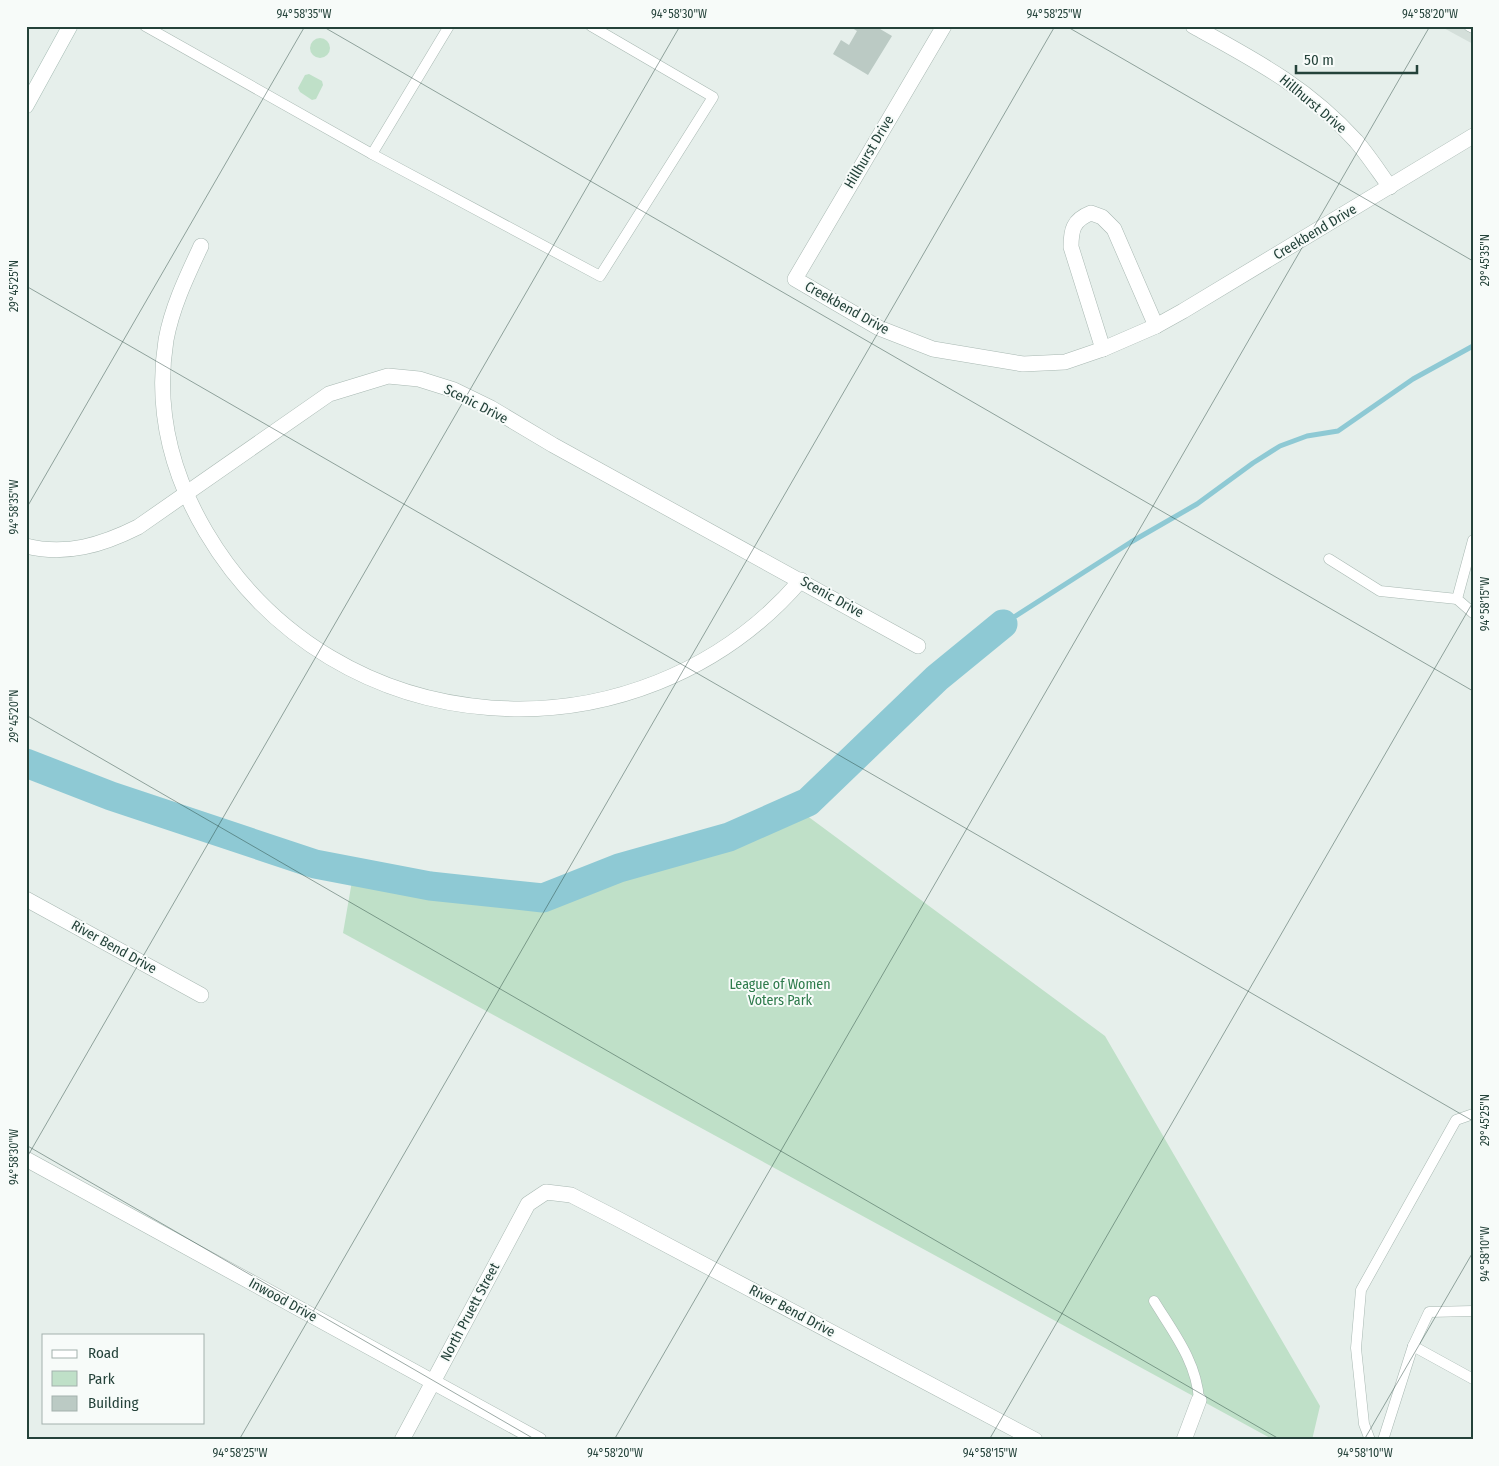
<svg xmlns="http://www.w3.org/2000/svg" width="1499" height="1466" font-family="'Fira Sans Condensed',sans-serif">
	<rect width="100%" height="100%" fill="#e6efeb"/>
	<!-- built -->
	<polygon fill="#d4dfda" points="1440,26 1473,26 1473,44"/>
	<!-- green -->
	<g fill="#bfe0c8">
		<circle cx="320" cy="48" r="10"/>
		<polygon points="309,74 322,81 323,85 316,99 312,100 300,92 298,88 305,75"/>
		<polygon points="806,815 1105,1036 1320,1406 1312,1440 1274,1440 343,933 352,881 528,908"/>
	</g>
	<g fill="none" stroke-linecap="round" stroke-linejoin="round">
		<!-- stream -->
		<polyline stroke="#8ec9d4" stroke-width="5" points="1003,624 1131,542 1197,504 1253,463 1280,446 1307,436 1338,431 1413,379 1473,346"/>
		<!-- river -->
		<polyline stroke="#8ec9d4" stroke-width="29" points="26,763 111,796 315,864 430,886 543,898 619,868 729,837 808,802 937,678 1003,624"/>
	</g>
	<!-- building -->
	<polygon fill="#bbcac4" points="849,26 875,26 892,36 868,75 833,54 841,40 849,45 857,31"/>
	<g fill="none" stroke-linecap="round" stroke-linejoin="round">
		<!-- service casing -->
		<g stroke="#a8b8b2" stroke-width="11">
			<g id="service">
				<polyline points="145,26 372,154"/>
				<polyline points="449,26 372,154 600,276 713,97 591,26"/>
				<polyline points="1469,26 1473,28"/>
				<polyline points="1473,540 1457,599 1473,613"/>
				<polyline points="1329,559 1380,591 1457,599"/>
				<path d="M1154,1301C1173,1332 1197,1362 1199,1400"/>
				<polyline points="1413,1346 1473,1379"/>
				<polyline points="1370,1440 1364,1424 1356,1348 1361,1290 1456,1120 1473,1114"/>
				<polyline points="1383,1440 1413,1346 1429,1312 1473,1311"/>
			</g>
		</g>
		<!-- minor casing -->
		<g stroke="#a8b8b2" stroke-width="16">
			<g id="minor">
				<polyline points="944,26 795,279 879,328 933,349 1023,364 1065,362 1103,349 1156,326 1183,311 1473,136"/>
				<path d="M1193,26C1255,60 1307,87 1356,141C1368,155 1379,172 1390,187"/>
				<path d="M201,246C187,276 172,307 166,340C155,409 171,473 206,532C334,749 639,768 801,580"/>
				<path d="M1103,349L1071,247C1071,230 1073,220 1091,213L1102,217L1114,229L1156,326"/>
				<path d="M26,546C66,556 102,545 138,527L329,394L388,376L419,379L454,390L491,408L553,445L918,646"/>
				<polyline points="26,899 201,995"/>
				<polyline points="26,1159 539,1440"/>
				<polyline points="402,1440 528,1204 546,1192 571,1195 616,1218 1035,1440"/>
				<polyline points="1184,1440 1199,1400"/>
			</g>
		</g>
		<!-- secondary casing -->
		<g stroke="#a4bbb3" stroke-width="16">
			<polyline id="secondary" points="26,106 70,26"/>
		</g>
		<!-- service -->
		<use href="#service" stroke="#fff" stroke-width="10"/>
		<!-- minor -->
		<use href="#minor" stroke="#fff" stroke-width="15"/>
		<!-- secondary -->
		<use href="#secondary" stroke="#fff" stroke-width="15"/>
	</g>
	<!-- ticks -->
	<path fill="none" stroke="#24423a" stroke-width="1" stroke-opacity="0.45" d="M322,26L1473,691M1066,26L1473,261M26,286L1473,1121M26,509L305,26M26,715L1281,1440M26,1145L536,1440M26,1159L680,26M239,1440L1055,26M614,1440L1430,26M989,1440L1473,602M1364,1440L1473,1252"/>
	<g text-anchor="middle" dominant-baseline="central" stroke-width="4" stroke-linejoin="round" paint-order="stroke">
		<!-- street labels -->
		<g font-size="14" fill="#24423a" stroke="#f7fbf9">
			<text transform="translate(1313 104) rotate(40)">Hillhurst Drive</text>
			<text transform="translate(869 152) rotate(-59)">Hillhurst Drive</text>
			<text transform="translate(1315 232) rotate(-31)">Creekbend Drive</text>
			<text transform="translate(847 308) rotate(29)">Creekbend Drive</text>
			<text transform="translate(476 404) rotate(27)">Scenic Drive</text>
			<text transform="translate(832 597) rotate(29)">Scenic Drive</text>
			<text transform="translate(114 947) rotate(29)">River Bend Drive</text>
			<text transform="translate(283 1300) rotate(29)">Inwood Drive</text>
			<text transform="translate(792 1311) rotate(28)">River Bend Drive</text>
			<text transform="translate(470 1312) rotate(-62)">North Pruett Street</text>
		</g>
		<!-- park labels -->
		<g font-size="14" fill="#2d7a4b" stroke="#f7fbf9">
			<text x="780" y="984">League of Women<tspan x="780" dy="16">Voters Park</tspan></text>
		</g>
	</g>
	<!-- border -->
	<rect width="1499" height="1466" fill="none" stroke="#f7fbf9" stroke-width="55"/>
	<!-- legend -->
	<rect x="42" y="1334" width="162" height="90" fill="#f7fbf9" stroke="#a3b1ad"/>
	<rect x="52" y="1350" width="25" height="8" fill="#ffffff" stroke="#a3b1ad"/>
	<text x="88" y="1358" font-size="15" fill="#24423a">Road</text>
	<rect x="52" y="1371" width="25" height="15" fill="#bfe0c8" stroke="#a3b1ad"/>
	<text x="88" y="1384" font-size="15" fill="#24423a">Park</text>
	<rect x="52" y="1396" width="25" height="15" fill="#bbcac4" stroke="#a3b1ad"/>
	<text x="88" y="1408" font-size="15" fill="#24423a">Building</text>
	<!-- scale -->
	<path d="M1296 65v8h121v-8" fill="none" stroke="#24423a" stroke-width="2.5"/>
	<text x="1304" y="65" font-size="15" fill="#24423a" stroke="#f7fbf9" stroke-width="4" paint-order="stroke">50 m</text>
	<rect x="28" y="28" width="1444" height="1410" fill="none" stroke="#24423a" stroke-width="2"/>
	<g font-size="12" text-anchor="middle" fill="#24423a">
		<text x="304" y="18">94°58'35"W</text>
		<text x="679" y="18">94°58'30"W</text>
		<text x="1054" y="18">94°58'25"W</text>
		<text x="1430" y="18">94°58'20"W</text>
		<text transform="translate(1485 260) rotate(-90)" y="4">29°45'35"N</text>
		<text transform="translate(14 286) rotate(-90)" y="4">29°45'25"N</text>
		<text transform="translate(14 507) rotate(-90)" y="4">94°58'35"W</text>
		<text transform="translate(1485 604) rotate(-90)" y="4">94°58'15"W</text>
		<text transform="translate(14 716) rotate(-90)" y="4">29°45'20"N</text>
		<text transform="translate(1485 1120) rotate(-90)" y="4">29°45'25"N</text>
		<text transform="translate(14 1157) rotate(-90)" y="4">94°58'30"W</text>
		<text transform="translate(1485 1254) rotate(-90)" y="4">94°58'10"W</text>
		<text x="240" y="1457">94°58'25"W</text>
		<text x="615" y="1457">94°58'20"W</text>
		<text x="990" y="1457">94°58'15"W</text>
		<text x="1365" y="1457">94°58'10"W</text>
	</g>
</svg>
